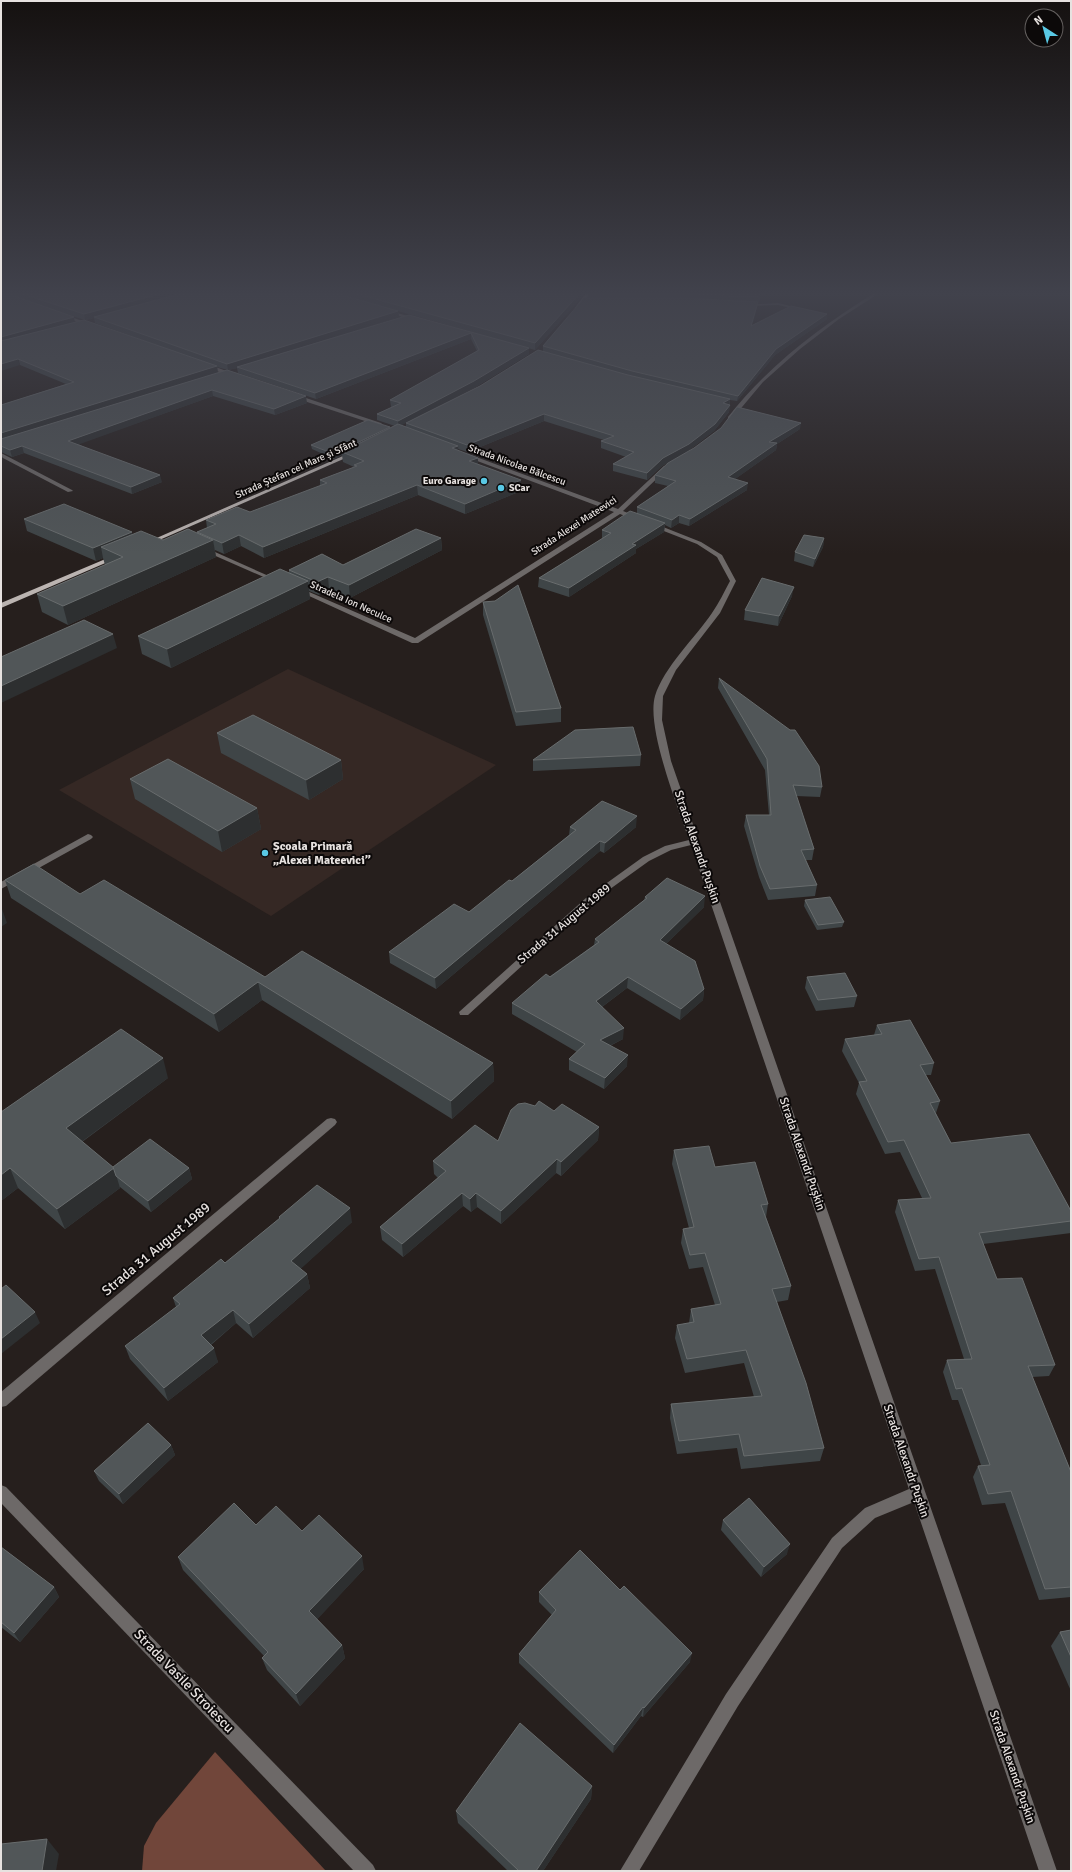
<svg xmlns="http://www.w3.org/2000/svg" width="1072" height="1872" font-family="Signika,sans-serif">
	<rect width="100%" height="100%" fill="#261f1d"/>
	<!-- built -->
	<polygon fill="#352824" points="288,669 496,765 271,916 59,790"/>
	<!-- forest -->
	<polygon fill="#71463a" points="215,1752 326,1871 142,1871 144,1846 156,1823"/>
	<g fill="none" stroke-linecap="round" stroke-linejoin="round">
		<!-- minor -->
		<g fill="#6d6968" fill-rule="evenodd">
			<path d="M876,292H881L839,319L800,349L763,382L732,419H728V417C769,365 820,327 876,292Z"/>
			<polygon points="778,303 811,311 809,312 778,305 744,306 742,305"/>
			<polygon points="386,310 419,319 419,320 417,321 384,312"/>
			<polygon points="59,314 63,314 96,326 92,327 59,316"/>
			<polygon points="205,363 237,375 238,376 233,377 203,366"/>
			<polygon points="294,394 381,423 382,424 377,425 292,397 292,395"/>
			<polygon points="1,453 72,490 73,491 68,492 1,457"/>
			<polygon points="464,454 468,454 618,509 664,466 669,467 623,511 640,518 640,520 636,520 620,514 418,643 412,643 296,590 296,588 300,588 415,638 614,512 464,456"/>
			<path d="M653,523L701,542L722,555L736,581L720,613L676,670L663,696L662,720L671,761L1057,1871H1039L914,1502L875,1518L842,1548L738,1706L639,1871H620L726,1694L832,1538L865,1508L909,1489L691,845L671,850L649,861L592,902L468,1015H460L459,1012L586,898L643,857L665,846L689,840C678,807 646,728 655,696C664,667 695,638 712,613C719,603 724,592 730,581L717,557L697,544L651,526L650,525Z"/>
			<polygon points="202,548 206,548 280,581 275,582 202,550"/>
			<polygon points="88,834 91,835 93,837 91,839 1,889 1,882"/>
			<polygon points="331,1118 335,1119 337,1122 335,1125 6,1406 1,1407 1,1392 327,1119"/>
			<polygon points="1,1485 6,1487 373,1865 376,1871 354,1871 1,1503"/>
		</g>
		<!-- major -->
		<g fill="#bbb4b1" fill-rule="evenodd">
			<polygon points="587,292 591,292 579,308 575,308"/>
			<polygon points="352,452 357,453 148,545 143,544"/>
			<polygon points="115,555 118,557 117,558 1,608 1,603"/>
		</g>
	</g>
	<!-- wall -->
	<g fill="#3f4547" fill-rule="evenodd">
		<path d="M1,292H586L535,350L398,311L399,317L310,345L409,315L529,348V354L474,388L401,425L406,427V423L480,386L543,351V346L588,298V292H737L760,293V299L759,302H758L757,307L752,325L827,314V319L775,355L737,401L730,400L729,412L714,431L688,451L662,466L647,480L613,471V464L626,457L601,448V441L604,440L544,421L468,452L458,449V451L478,464L521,491L465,514L418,495L264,558L241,546L224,554L215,550L216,557L68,625L42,612L37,594L105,565L103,558L96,561L27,531L24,519L133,534L163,540L197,533V532L207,528L206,520L250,512L320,486V480L354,467L343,462L342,455L334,459L312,449L311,445L390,428L395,426L377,420V414L392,407H391L390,400L477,351L471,339L316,399L238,373L237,368L228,370L307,403L275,415L213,396L78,444L162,482L132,494L24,453L12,457L1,452V405L66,384L20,365ZM60,312L85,320L94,318L95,323L206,363L75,323ZM217,367L228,370L218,373Z"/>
		<polygon points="800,429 777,444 776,450 735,479 747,490 689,526 679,523 671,528 665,525 664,532 636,549 636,553 569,597 538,587 539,578 602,539 602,530 637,513 637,507 668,486 655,483 655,475"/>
		<polygon points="441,538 442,550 350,598 329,589 319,595 309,591 310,599 171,668 142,654 138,636 289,573 289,570 343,565"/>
		<polygon points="824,538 823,547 813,567 794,561 795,552"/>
		<polygon points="792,596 778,626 744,620 745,610"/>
		<polygon points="495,601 561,708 561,722 516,726 483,615 483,602"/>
		<polygon points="719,678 822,787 820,797 796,796 814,849 812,860 806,860 817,885 815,896 768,900 759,877 744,826 746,815 769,815 765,770 718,688"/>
		<polygon points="217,733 341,760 343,779 309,800 221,753"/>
		<polygon points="641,755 640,766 533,771 533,760"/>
		<polygon points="130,779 257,808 261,829 222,852 135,799"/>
		<polygon points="570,827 636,827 604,853 600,851 436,989 390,963 389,952 469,912 512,881 569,835"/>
		<polygon points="5,880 80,894 265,977 493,1063 494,1081 452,1119 262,1000 219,1032 11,898"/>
		<polygon points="645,897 704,907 666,944 704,989 703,1000 680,1020 627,988 602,1007 623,1039 610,1046 627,1066 604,1089 569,1070 569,1059 577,1052 512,1014 512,1003 594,945 595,939 644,900"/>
		<polygon points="805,900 844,922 842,927 817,930 804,906"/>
		<polygon points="807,977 857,996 854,1007 816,1011 805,988"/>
		<polygon points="877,1025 934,1063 931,1075 926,1075 940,1101 936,1113 951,1143 1071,1211 1071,1233 983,1244 997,1279 1055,1365 1049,1376 1032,1377 1071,1472 1071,1597 1039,1600 1005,1503 982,1505 973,1477 978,1466 981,1465 958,1400 952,1400 943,1372 947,1360 964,1359 935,1269 915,1271 895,1212 898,1200 922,1198 900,1152 885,1154 856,1094 859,1083 842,1051 845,1039 874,1035"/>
		<polygon points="168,1078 82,1142 113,1167 189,1168 192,1179 151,1212 120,1187 120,1188 65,1229 18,1188 1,1201 1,1112"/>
		<polygon points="599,1127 598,1140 561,1176 556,1173 501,1224 477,1207 471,1212 463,1206 403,1257 382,1240 380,1227 438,1178 434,1174 433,1161 498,1141"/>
		<polygon points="674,1150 715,1167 768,1204 766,1217 791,1286 788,1300 777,1302 824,1448 820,1461 741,1469 737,1448 677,1454 670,1418 671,1404 754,1397 744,1363 685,1373 675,1338 677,1325 689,1323 691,1309 715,1305 703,1267 689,1269 681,1243 683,1229 689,1228 672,1164"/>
		<polygon points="279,1217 352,1222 300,1269 307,1274 310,1288 253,1338 236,1323 211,1345 218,1362 168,1401 130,1359 125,1346 176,1307 173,1298 225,1263 279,1219"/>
		<polygon points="171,1445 175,1455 123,1504 99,1481 94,1471"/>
		<polygon points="723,1520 787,1554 761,1577 721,1530"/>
		<polygon points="256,1525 302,1531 364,1569 317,1619 342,1645 345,1658 300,1706 267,1670 262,1658 264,1656 183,1570 178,1557"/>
		<polygon points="1,1547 54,1587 59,1597 20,1642 1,1627"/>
		<polygon points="539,1592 690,1662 643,1717 641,1716 613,1753 519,1663 519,1654 552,1615 539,1602"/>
		<polygon points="1071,1630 1071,1691 1051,1646 1060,1632"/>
		<polygon points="592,1786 591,1799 543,1871 508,1871 458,1823 456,1811"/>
	</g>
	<!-- shaded-wall -->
	<g fill="#2d2f30">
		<polygon points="167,292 189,292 94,317 94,318 85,320 84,314"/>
		<polygon points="581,292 586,292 535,350 535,343"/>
		<polygon points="758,302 757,307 751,331 751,326"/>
		<polygon points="398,311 399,317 238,367 237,367 237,368 228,370 227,364"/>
		<polygon points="827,314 827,319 775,355 737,401 738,396 776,349"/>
		<polygon points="74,317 75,323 1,343 1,337"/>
		<polygon points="471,333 471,339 316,399 315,393"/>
		<polygon points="529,348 529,354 474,388 398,427 398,421"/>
		<polygon points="18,359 20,365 1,371 1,364"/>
		<polygon points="217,366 218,373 1,440 1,433"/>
		<polygon points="212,390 213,396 69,448 68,441"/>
		<polygon points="306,396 307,403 275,415 274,409"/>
		<polygon points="730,399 729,406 723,403"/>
		<polygon points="730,405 729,412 714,431 688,451 662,466 647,480 647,473 663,458"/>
		<polygon points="544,414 544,421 468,452 467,445"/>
		<polygon points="801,423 800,429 777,444 776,450 727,485 728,477 769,442"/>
		<polygon points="390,427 390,431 342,452 342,455 334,459 334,454"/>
		<polygon points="22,446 24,453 12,457 10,450"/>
		<polygon points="458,446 459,456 452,448"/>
		<polygon points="1,453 3,460 1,461"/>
		<polygon points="478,458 478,468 469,461"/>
		<polygon points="160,475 162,482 132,494 131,487"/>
		<polygon points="521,480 521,491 465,514 465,504"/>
		<polygon points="748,483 747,490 689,526 690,519"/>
		<polygon points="417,485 418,495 264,558 263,547"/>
		<polygon points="679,515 679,523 671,528 672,520"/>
		<polygon points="665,523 664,532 636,549 636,553 569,597 569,588 632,544"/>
		<polygon points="132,532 135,544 101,547 103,558 96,561 93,548"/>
		<polygon points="239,535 241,546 224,554 222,543"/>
		<polygon points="441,538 442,550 350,598 349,585"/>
		<polygon points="824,538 823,547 813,567 815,559"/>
		<polygon points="213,540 216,557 68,625 63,606"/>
		<polygon points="328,577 329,589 319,595 317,582"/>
		<polygon points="308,581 310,599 171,668 167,649"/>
		<polygon points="794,587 792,596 778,626 779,616"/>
		<polygon points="113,634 117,648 1,703 1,686"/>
		<polygon points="341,760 343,779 309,800 306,780"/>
		<polygon points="257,808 261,829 222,852 218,831"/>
		<polygon points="637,816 636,827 604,853 605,843"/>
		<polygon points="600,841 600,851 436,989 435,978"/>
		<polygon points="705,896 704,907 659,951 660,940"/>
		<polygon points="2,909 7,923 1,927 1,910"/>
		<polygon points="628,977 627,988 595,1012 596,1001"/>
		<polygon points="258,982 262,1000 219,1032 214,1014"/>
		<polygon points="704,989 703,1000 680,1020 681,1009"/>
		<polygon points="624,1028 623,1039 599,1051 600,1040"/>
		<polygon points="628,1055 627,1066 604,1089 605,1078"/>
		<polygon points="163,1058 168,1078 73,1148 66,1128"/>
		<polygon points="493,1063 494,1081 452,1119 451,1101"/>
		<polygon points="599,1127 598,1140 561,1176 561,1162"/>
		<polygon points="557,1159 556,1173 501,1224 501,1211"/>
		<polygon points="10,1168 18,1188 1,1201 1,1175"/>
		<polygon points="114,1168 120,1188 65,1229 57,1209"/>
		<polygon points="189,1168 192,1179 151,1212 148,1201"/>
		<polygon points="462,1193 463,1206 403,1257 402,1244"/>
		<polygon points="476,1193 477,1207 471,1212 470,1199"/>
		<polygon points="350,1208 352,1222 294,1275 291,1261"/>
		<polygon points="307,1274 310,1288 253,1338 249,1324"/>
		<polygon points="233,1310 236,1323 205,1349 201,1335"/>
		<polygon points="35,1312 40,1323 1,1354 1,1339"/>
		<polygon points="214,1348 218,1362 168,1401 164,1388"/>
		<polygon points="171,1445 175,1455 123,1504 119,1494"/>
		<polygon points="790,1544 787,1554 761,1577 764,1567"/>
		<polygon points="362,1556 364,1569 313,1624 309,1611"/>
		<polygon points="54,1587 59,1597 20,1642 14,1633"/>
		<polygon points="342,1645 345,1658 300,1706 296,1694"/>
		<polygon points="692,1653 690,1662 643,1717 644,1708"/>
		<polygon points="643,1707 641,1716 613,1753 614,1745"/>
		<polygon points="592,1786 591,1799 543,1871 536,1871"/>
		<polygon points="47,1839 59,1854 56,1871 42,1871"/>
	</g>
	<!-- building -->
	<g fill="#515658" stroke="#686c6d">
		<polygon points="1,292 3,292 74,317 1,337"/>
		<polygon points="17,292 167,292 84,314"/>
		<polygon points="186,292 331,292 398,311 227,364 94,317"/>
		<polygon points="350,292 581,292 535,343"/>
		<polygon points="619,292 737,292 760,293 759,296 746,297 682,293"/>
		<polygon points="584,298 682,298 758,302 751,326 791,306 827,314 776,349 738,396 632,371 543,346"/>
		<polygon points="409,315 529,348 474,381 398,421 377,414 401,403 390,400 479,350 471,333 315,393 237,367"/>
		<polygon points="84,320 217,366 1,433 1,405 74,382 18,359 1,364 1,341"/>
		<polygon points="538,350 628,375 730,399 723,403 730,405 715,424 689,444 663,458 647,473 613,464 634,452 601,441 614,436 544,414 467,445 406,423 480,386"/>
		<polygon points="227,370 306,396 274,409 212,390 68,441 160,475 131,487 22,446 10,450 1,446 1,439"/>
		<polygon points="737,407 801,423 769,442 777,443 728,477 748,483 690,519 679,515 672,520 637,507 676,481 655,475 668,463 694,448 721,428"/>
		<polygon points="368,420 390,427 334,454 311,445"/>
		<polygon points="398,424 458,446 452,448 478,458 469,461 521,480 465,504 417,485 263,547 239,535 222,543 197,532 216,524 206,520 237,507 250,512 327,483 320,480 357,466 354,465 364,461 342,452"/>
		<polygon points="64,504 132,532 93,548 24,519"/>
		<polygon points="630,511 665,523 632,544 636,545 569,588 539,578 611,533 602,530"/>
		<polygon points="188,529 213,540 63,606 37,594 123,557 101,547 141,531 163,540"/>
		<polygon points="416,529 441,538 349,585 328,577 317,582 289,570 322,554 343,565"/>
		<polygon points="804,535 824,538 815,559 795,552"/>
		<polygon points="280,569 308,581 167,649 138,636"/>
		<polygon points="762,578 794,587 779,616 745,610"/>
		<polygon points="518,585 561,708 516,712 483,602 495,601"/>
		<polygon points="84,620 113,634 1,686 1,657"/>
		<polygon points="719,678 790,730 795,730 819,766 822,787 793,785 814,849 801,850 817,885 770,889 760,866 746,815 771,815 767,759"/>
		<polygon points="253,715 341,760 306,780 217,733"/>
		<polygon points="633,727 641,755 533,760 575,730"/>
		<polygon points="168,759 257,808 218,831 130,779"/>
		<polygon points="602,801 637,816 605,843 600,841 435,978 389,952 454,904 469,912 509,880 512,881 576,830 570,827"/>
		<polygon points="34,864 80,894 104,880 265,977 302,951 493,1063 451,1101 258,982 214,1014 5,880"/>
		<polygon points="667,878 705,896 660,940 695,961 704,989 681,1009 628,977 596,1001 624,1028 600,1040 628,1055 605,1078 569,1059 585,1044 512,1003 546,974 550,977 599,942 595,939 647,898 645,897"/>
		<polygon points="830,897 844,922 818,925 805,900"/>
		<polygon points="845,973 857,996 818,1000 807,977"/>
		<polygon points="910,1020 934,1063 920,1065 940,1101 930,1103 951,1143 1029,1134 1071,1211 1071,1221 979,1233 997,1279 1022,1278 1055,1365 1028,1366 1071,1472 1071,1587 1045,1589 1011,1491 988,1494 978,1466 990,1465 962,1388 956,1389 947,1360 972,1359 939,1257 919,1259 898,1200 931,1198 904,1140 888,1142 859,1082 867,1081 845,1039 882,1034 877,1025"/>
		<polygon points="121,1029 163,1058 66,1128 114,1168 57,1209 10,1168 1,1175 1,1112"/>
		<polygon points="539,1101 554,1111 562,1104 599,1127 561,1162 557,1159 501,1211 476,1193 470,1199 462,1193 402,1244 380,1227 446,1171 433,1161 475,1125 498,1141 511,1110 518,1104 525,1103 535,1106"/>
		<polygon points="150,1139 189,1168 148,1201 116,1176 113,1167"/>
		<polygon points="709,1146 715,1167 755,1162 768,1204 761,1205 791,1286 772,1289 806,1383 824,1448 744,1456 739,1434 679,1441 671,1404 762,1396 746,1350 687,1359 677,1325 694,1322 691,1309 721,1304 705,1253 690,1255 683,1229 694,1227 674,1150"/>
		<polygon points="317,1185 350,1208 291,1261 307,1274 249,1324 233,1310 201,1335 214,1348 164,1388 125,1346 180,1304 173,1298 221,1259 225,1263 280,1218 279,1217"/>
		<polygon points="6,1285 35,1312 1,1339 1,1289"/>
		<polygon points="148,1423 171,1445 119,1494 94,1471"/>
		<polygon points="749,1498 790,1544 764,1567 723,1520"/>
		<polygon points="234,1503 256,1525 276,1506 302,1531 319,1515 362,1556 309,1611 342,1645 296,1694 262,1658 268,1652 178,1557"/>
		<polygon points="1,1547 54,1587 14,1633 1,1622"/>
		<polygon points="580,1550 620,1590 624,1586 692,1653 644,1708 643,1707 614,1745 519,1654 556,1610 539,1592"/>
		<polygon points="1071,1630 1071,1657 1060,1632"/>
		<polygon points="520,1723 592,1786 536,1871 519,1871 456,1811"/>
		<polygon points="47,1839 42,1871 1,1871 1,1844"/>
	</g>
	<!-- sky -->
	<linearGradient id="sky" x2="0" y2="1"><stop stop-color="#151110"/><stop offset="0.53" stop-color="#41424c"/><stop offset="1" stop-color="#41424c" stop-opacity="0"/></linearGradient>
	<rect width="1072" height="554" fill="url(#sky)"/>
	<!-- markers -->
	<g fill="#59c8e4" stroke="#0c0909" stroke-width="1.5">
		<circle cx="484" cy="481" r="4"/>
		<circle cx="501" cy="488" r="4"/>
		<circle cx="265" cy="853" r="4"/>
	</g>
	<g text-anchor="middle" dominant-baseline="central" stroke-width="4" stroke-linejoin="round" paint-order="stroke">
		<!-- far-street labels -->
		<g font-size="10" fill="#e7e2e0" stroke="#0c0909">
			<text transform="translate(517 465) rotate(20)">Strada Nicolae Bălcescu</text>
			<text transform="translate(296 469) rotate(-24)">Strada Ștefan cel Mare și Sfânt</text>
			<text transform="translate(574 526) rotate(-33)">Strada Alexei Mateevici</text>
			<text transform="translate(351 602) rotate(24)">Stradela Ion Neculce</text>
		</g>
		<!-- far-poi labels -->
		<g font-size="10" font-weight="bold" fill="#e7e2e0" stroke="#0c0909" text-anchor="end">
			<text x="476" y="481">Euro Garage</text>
			<text x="509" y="488" text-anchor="start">SCar</text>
		</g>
		<!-- poi labels -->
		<g font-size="12" font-weight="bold" fill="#e7e2e0" stroke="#0c0909" text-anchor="start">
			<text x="273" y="846">Școala Primară<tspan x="273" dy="14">„Alexei Mateevici”</tspan></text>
		</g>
		<!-- street labels -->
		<g font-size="12" fill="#e7e2e0" stroke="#0c0909">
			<text transform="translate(697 847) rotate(71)">Strada Alexandr Pușkin</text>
			<text transform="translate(564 924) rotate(-40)">Strada 31 August 1989</text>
			<text transform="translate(802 1154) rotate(71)">Strada Alexandr Pușkin</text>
			<text transform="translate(906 1461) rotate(71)">Strada Alexandr Pușkin</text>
			<text transform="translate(1012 1767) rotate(71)">Strada Alexandr Pușkin</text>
		</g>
		<!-- near-street labels -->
		<g font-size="14" fill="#e7e2e0" stroke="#0c0909">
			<text transform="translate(156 1249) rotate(-40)">Strada 31 August 1989</text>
			<text transform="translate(184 1681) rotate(46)">Strada Vasile Stroiescu</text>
		</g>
	</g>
	<!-- border -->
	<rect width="1072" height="1872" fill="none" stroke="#e7e2e0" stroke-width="4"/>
	<!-- north arrow -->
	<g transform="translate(1044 28) rotate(324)"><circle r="19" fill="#0c0909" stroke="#64605f"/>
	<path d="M0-3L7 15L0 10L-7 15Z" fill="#59c8e4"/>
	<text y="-6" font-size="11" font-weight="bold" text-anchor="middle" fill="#e7e2e0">N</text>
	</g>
</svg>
